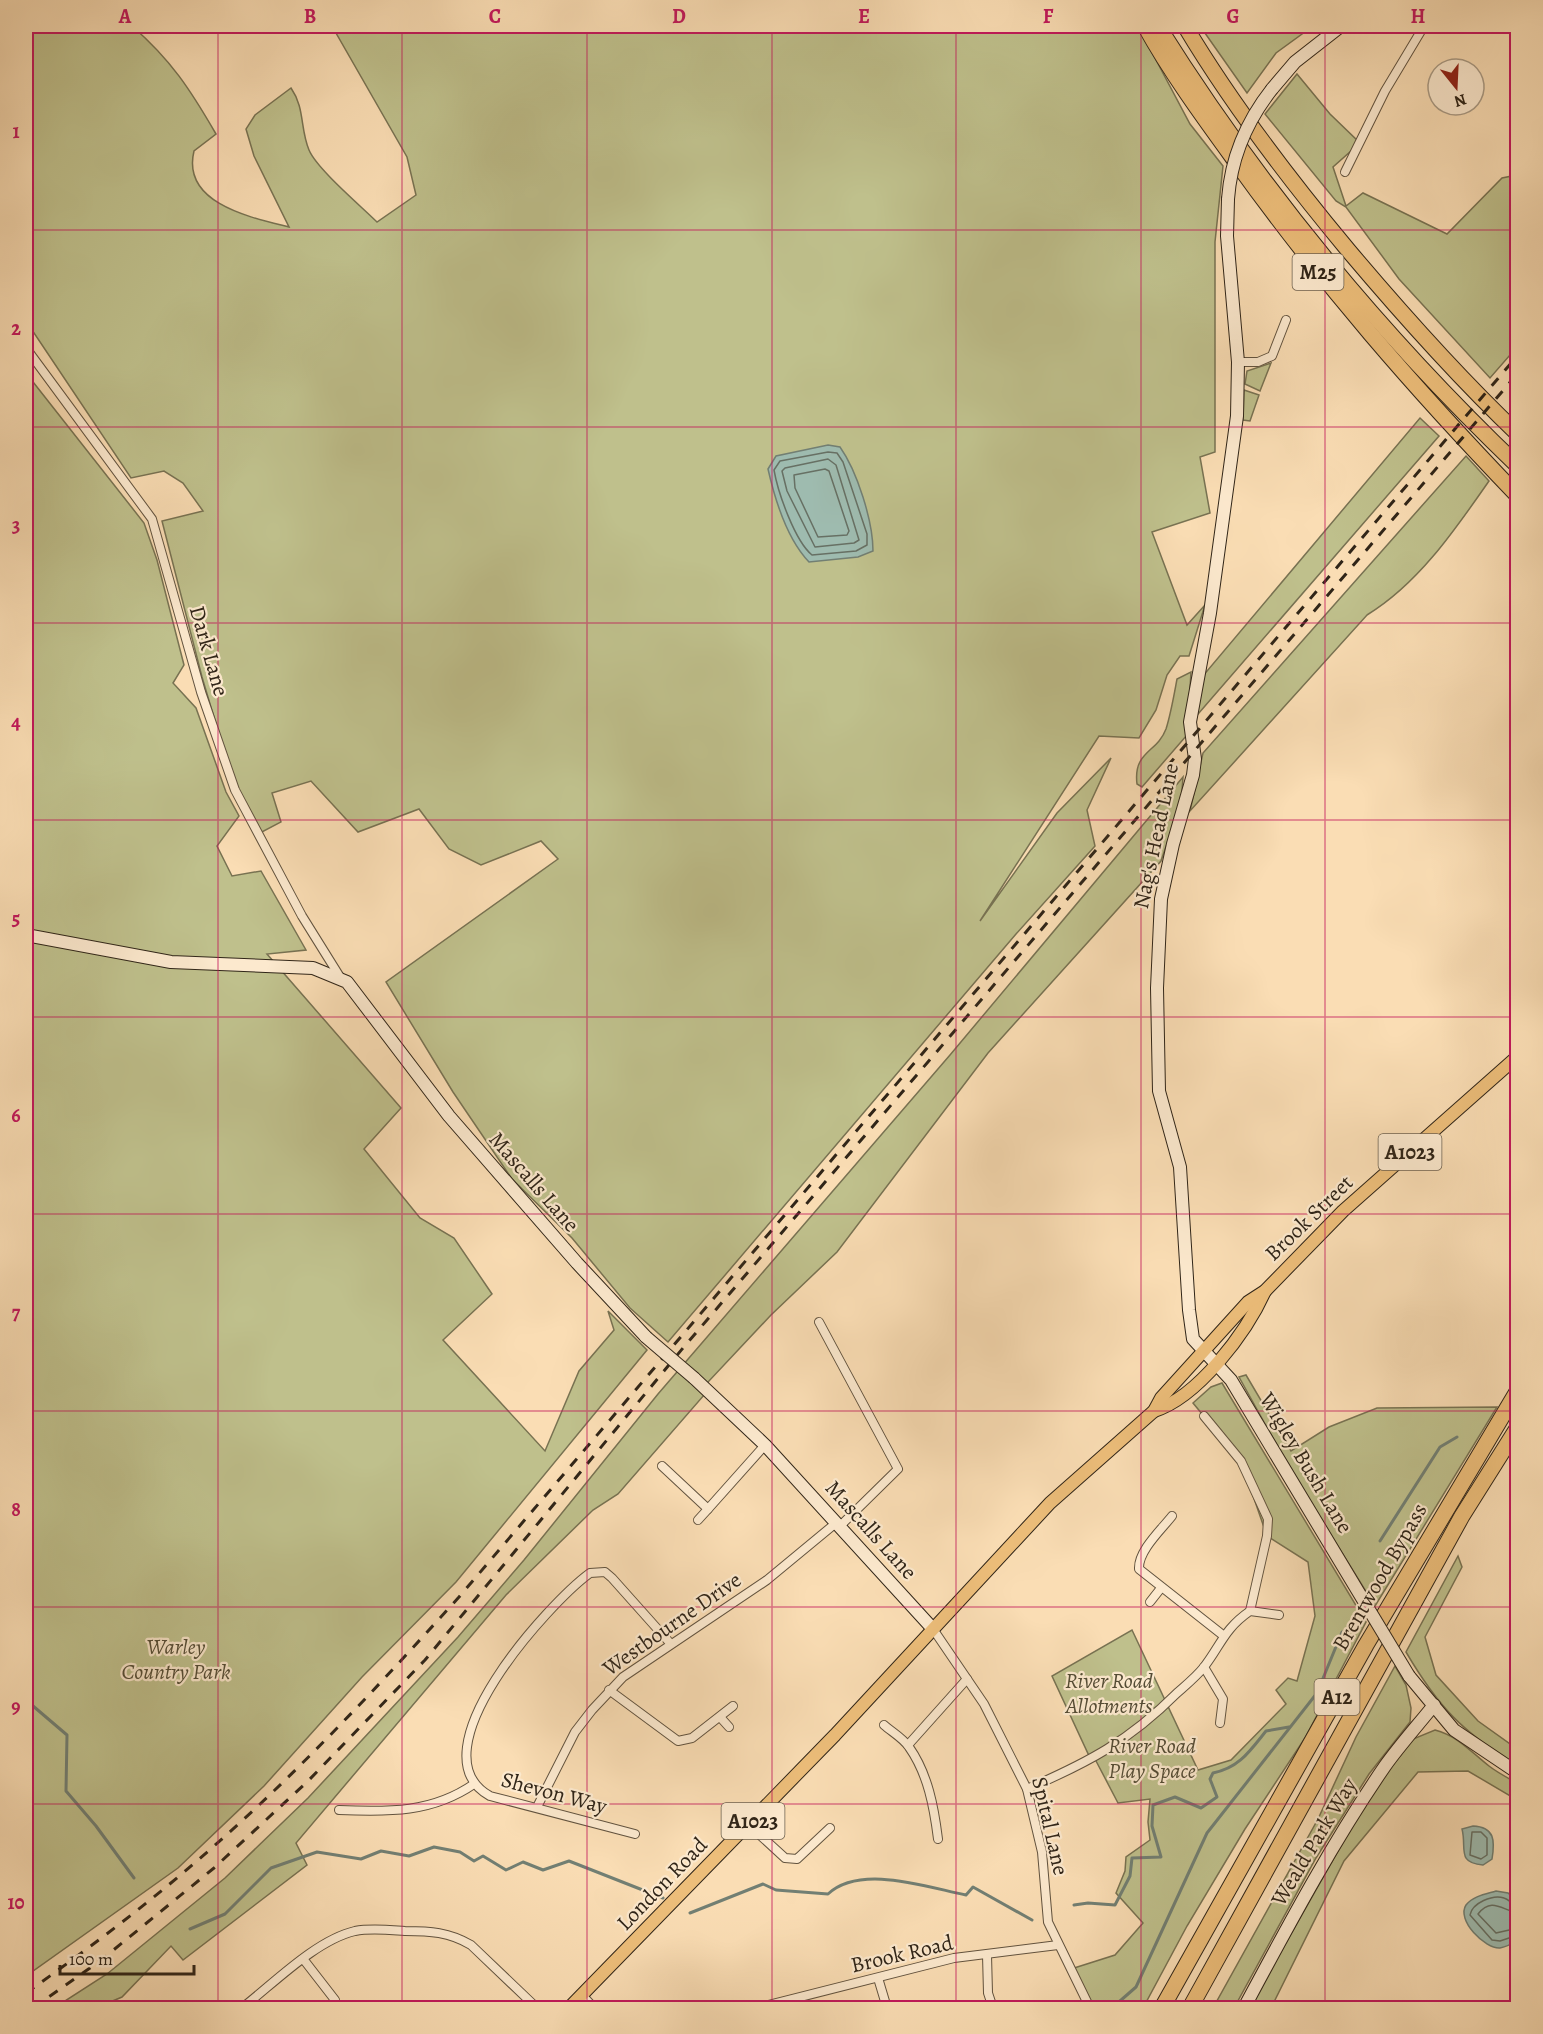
<svg xmlns="http://www.w3.org/2000/svg" width="1543" height="2034" font-family="Alegreya,serif">
	<rect width="100%" height="100%" fill="#faddb4"/>
	<filter id="stains"><feTurbulence type="fractalNoise" baseFrequency=".00333" numOctaves="4"/><feColorMatrix values="0 0 0 0 .2 0 0 0 0 .09 0 0 0 0 .02 0 0 0 .5 -.17"/></filter>
	<radialGradient id="worn" r=".72"><stop offset=".6" stop-color="#630" stop-opacity="0"/><stop offset="1" stop-color="#630" stop-opacity=".3"/></radialGradient>
	<!-- green -->
	<g fill="#bfc08c" stroke="#787252" stroke-width="1.5">
		<path d="M26,26H132C171,60 190,89 216,134L194,151C181,204 253,218 289,227L254,156L246,129L255,115L291,88C305,108 300,129 309,150C317,169 361,206 377,222L416,195L407,157L332,26H1138L1190,124L1223,166L1215,242V452L1200,457L1210,513L1152,532L1187,625L1205,605L1189,656H1180L1167,675L1156,710L1139,738L1099,736L980,921L1057,813L1111,758L1087,810L1095,846L1016,934L668,1342L630,1308L572,1238L512,1179L453,1092L386,982L558,859L541,841L481,865L449,849L419,809L358,832L311,781L272,793L281,822L260,833L236,791L202,677L162,521L203,511L183,483L164,471L131,478L26,321Z"/>
		<polygon points="1200,26 1313,26 1276,53 1247,93"/>
		<polygon points="1297,74 1330,114 1360,143 1333,167 1346,206 1363,193 1447,234 1502,178 1517,175 1517,347 1490,378 1399,279 1346,207 1336,201 1265,114"/>
		<polygon points="1271,363 1260,391 1245,384 1247,371"/>
		<polygon points="26,373 144,523 157,560 184,665 173,683 196,708 226,792 239,816 217,846 232,876 261,871 306,950 267,954 401,1108 364,1149 420,1218 454,1238 492,1294 443,1340 545,1451 579,1371 614,1330 608,1311 647,1350 456,1582 362,1677 264,1786 178,1868 26,1976"/>
		<polygon points="1244,390 1259,395 1250,421 1243,420"/>
		<polygon points="1420,418 1439,436 1192,721 1202,677"/>
		<path d="M1466,456L1489,481C1455,530 1418,584 1367,615L1190,811L1203,753Z"/>
		<path d="M1191,672L1187,735L1142,787L1137,784C1133,751 1157,753 1166,729C1171,713 1174,695 1177,679Z"/>
		<polygon points="1183,777 1181,803 1161,861 988,1053 837,1252 771,1315 708,1382 705,1394 618,1494 593,1510 506,1595 296,1843 307,1865 183,1960 171,1946 122,1997 96,2008 54,2008 107,1974 225,1878 308,1798 458,1637 524,1560 658,1394 950,1055"/>
		<polygon points="1246,1375 1291,1451 1329,1427 1377,1408 1497,1407 1375,1606 1290,1469 1239,1377"/>
		<polygon points="1222,1383 1366,1622 1305,1738 1245,1829 1187,1926 1143,2008 1086,2008 1071,1969 1115,1955 1143,1923 1116,1893 1125,1871 1126,1857 1150,1840 1148,1822 1150,1799 1118,1803 1095,1759 1091,1760 1052,1676 1132,1630 1198,1770 1231,1760 1286,1704 1276,1690 1288,1678 1297,1681 1315,1616 1308,1562 1267,1536 1241,1461 1193,1403 1211,1387"/>
		<path d="M1458,1556L1462,1567L1425,1637L1436,1675L1478,1721L1517,1749V1767C1462,1730 1440,1710 1406,1652Z"/>
		<polygon points="1395,1666 1406,1685 1411,1708 1410,1722 1369,1774 1316,1858 1234,2008 1213,2008 1318,1819 1356,1737"/>
		<path d="M1435,1730C1458,1736 1471,1752 1489,1766C1498,1773 1508,1778 1517,1783V1800L1468,1771L1418,1772L1344,1861L1271,2008H1249L1371,1793L1413,1739Z"/>
	</g>
	<!-- water -->
	<g fill="#9ebbaf" stroke="#727f73" stroke-width="1.5">
		<path d="M828,445L840,447C857,471 873,521 873,551L858,557L809,562C787,539 775,500 768,469L776,456Z"/>
		<path d="M1473,1826C1495,1827 1495,1841 1492,1859L1483,1865C1456,1863 1467,1848 1462,1829Z"/>
		<path d="M1496,1891L1508,1893L1517,1901V1940C1513,1943 1506,1947 1500,1948C1485,1949 1456,1920 1466,1905C1473,1896 1486,1894 1496,1891Z"/>
	</g>
	<g fill="none" stroke-linecap="round" stroke-linejoin="round">
		<!-- shore -->
		<g stroke="#677064" stroke-width="1.5">
			<path d="M828,452L837,453L843,462L867,534V545L856,551L812,555C795,541 778,493 774,470L780,461Z"/>
			<polygon points="828,459 836,465 859,540 854,543 815,547 787,491 782,471 785,468"/>
			<polygon points="825,469 829,471 849,531 847,535 818,537 795,488 794,475"/>
			<polygon points="1472,1832 1481,1832 1487,1838 1487,1855 1481,1859 1470,1855"/>
			<path d="M1518,1905C1511,1904 1510,1900 1504,1898C1493,1894 1472,1903 1470,1915L1492,1940L1500,1941L1518,1935"/>
			<path d="M1518,1913C1503,1911 1492,1896 1478,1914L1496,1933L1518,1928"/>
		</g>
		<!-- stream -->
		<g stroke="#727f73" stroke-width="3">
			<polyline points="1380,1541 1440,1447 1457,1437"/>
			<polyline points="26,1700 67,1735 66,1791 96,1826 134,1878"/>
			<path d="M1074,1905L1088,1903L1115,1905L1130,1876L1132,1858L1161,1857L1152,1826L1153,1805L1175,1797L1201,1808L1217,1797L1210,1779L1213,1773C1239,1768 1250,1751 1266,1731L1289,1727"/>
			<path d="M690,1913L763,1884L776,1890L828,1894C860,1864 926,1887 966,1895L973,1887L1032,1920"/>
			<polyline points="190,1929 225,1914 271,1868 317,1852 361,1859 381,1851 409,1856 434,1847 460,1852 474,1861 483,1856 506,1870 523,1862 543,1870 569,1861 663,1898"/>
			<polyline points="1112,2008 1136,1987 1207,1833 1317,1693 1342,1632"/>
		</g>
		<!-- street casing -->
		<g stroke="#62533f" stroke-width="10">
			<g id="street">
				<polyline points="1345,172 1385,91 1424,26"/>
				<polyline points="26,348 152,519 201,692 235,790 302,916 340,977"/>
				<polyline points="1238,362 1258,362 1272,356 1286,320"/>
				<polyline points="819,1322 898,1469 839,1527"/>
				<polyline points="1204,1416 1241,1461 1268,1519 1267,1536 1250,1611"/>
				<polyline points="662,1466 708,1509 765,1445"/>
				<path d="M1172,1516C1161,1530 1138,1551 1139,1569L1224,1636"/>
				<polyline points="698,1520 708,1509"/>
				<polyline points="1150,1602 1161,1588"/>
				<polyline points="933,1629 984,1704 1027,1789 1042,1852 1048,1922 1090,2008"/>
				<polyline points="1204,1667 1223,1699 1220,1723"/>
				<polyline points="609,1690 678,1741 692,1738 733,1706"/>
				<polyline points="720,1717 729,1727"/>
				<path d="M884,1725C892,1732 903,1738 909,1747C928,1774 934,1807 938,1839"/>
				<polyline points="908,1745 967,1679"/>
				<path d="M1027,1789C1089,1762 1129,1741 1177,1693C1186,1685 1196,1677 1204,1667C1221,1645 1224,1629 1250,1611L1279,1615"/>
				<polyline points="537,1807 575,1732 592,1710 623,1677 767,1580 836,1523"/>
				<path d="M339,1810C389,1812 432,1813 474,1784"/>
				<polyline points="749,1825 785,1858 797,1859 830,1828"/>
				<path d="M635,1834L490,1796C412,1753 549,1603 590,1573L605,1572L612,1578L670,1643"/>
				<polyline points="987,1955 988,1993 993,2008"/>
				<polyline points="304,1960 335,2000"/>
				<polyline points="878,1978 887,2008"/>
				<polyline points="582,1995 594,2008"/>
				<path d="M242,2008C273,1984 316,1940 355,1931C371,1928 389,1930 405,1931C430,1931 449,1932 471,1945L537,2008"/>
				<polyline points="757,2008 954,1958 1058,1945"/>
			</g>
		</g>
		<!-- secondary casing -->
		<g stroke="#302518" stroke-width="14">
			<g id="secondary">
				<polyline points="1272,89 1295,62 1341,26"/>
				<polyline points="1228,199 1227,236 1238,362 1237,416 1210,613 1190,722 1195,759 1193,775 1173,844 1161,899 1157,988 1159,1091 1180,1167 1189,1310 1193,1339 1231,1380 1365,1603"/>
				<polyline points="26,935 171,962 313,968 347,982 449,1116 577,1263 646,1337"/>
				<polyline points="694,1378 765,1445 933,1629"/>
				<polyline points="1409,1676 1454,1730 1518,1773"/>
				<path d="M1244,2008C1288,1926 1332,1843 1385,1766C1400,1745 1418,1725 1434,1705"/>
			</g>
		</g>
		<!-- primary casing -->
		<g stroke="#302518" stroke-width="14">
			<g id="primary">
				<path d="M1154,1411C1198,1397 1246,1333 1265,1291"/>
				<polyline points="569,2008 835,1735 1050,1503 1154,1411 1161,1398 1248,1302 1265,1291 1343,1211 1518,1056"/>
			</g>
		</g>
		<!-- highway casing -->
		<g stroke="#302518" stroke-width="17">
			<g id="highway">
				<path d="M1145,26C1171,73 1204,118 1236,162C1323,283 1414,388 1518,496"/>
				<path d="M1158,26C1259,187 1380,334 1518,466"/>
				<path d="M1185,26C1232,105 1289,179 1348,250C1402,314 1457,376 1518,434"/>
				<polyline points="1162,2008 1366,1645 1518,1390"/>
				<polyline points="1190,2008 1462,1516 1518,1427"/>
			</g>
		</g>
		<!-- street -->
		<use href="#street" stroke="#fce9ce" stroke-width="8"/>
		<!-- secondary -->
		<use href="#secondary" stroke="#fce9ce" stroke-width="12"/>
		<!-- primary -->
		<use href="#primary" stroke="#edbe7a" stroke-width="12"/>
		<!-- highway -->
		<use href="#highway" stroke="#edbe7a" stroke-width="15"/>
		<!-- rail -->
		<g stroke="#302518" stroke-width="3" stroke-dasharray="10 10" stroke-linecap="butt">
			<path d="M26,1993C94,1945 161,1894 223,1838C307,1763 383,1681 459,1597L1518,355"/>
			<polyline points="33,2008 100,1961 214,1868 308,1781 425,1660 683,1348 1518,373"/>
		</g>
		<!-- secondary-bridge casing -->
		<g stroke="#302518" stroke-width="14" stroke-linecap="butt">
			<g id="secondary-bridge">
				<path d="M1228,199C1231,158 1246,122 1272,89"/>
				<polyline points="646,1337 694,1378"/>
				<polyline points="1365,1603 1409,1676"/>
			</g>
		</g>
		<!-- secondary-bridge -->
		<use href="#secondary-bridge" stroke="#fce9ce" stroke-width="12"/>
	</g>
	<!-- grid -->
	<path fill="none" stroke="#c2185b" stroke-width="1.5" stroke-opacity="0.55" d="M218,26V2008M402,26V2008M587,26V2008M772,26V2008M956,26V2008M1141,26V2008M1325,26V2008M26,230H1518M26,427H1518M26,623H1518M26,820H1518M26,1017H1518M26,1214H1518M26,1411H1518M26,1607H1518M26,1804H1518"/>
	<g text-anchor="middle" dominant-baseline="central" stroke-width="4.5" stroke-linejoin="round" paint-order="stroke">
		<!-- shield labels -->
		<g fill="#fce9ce" stroke="#6d604f" stroke-width="1.5">
			<rect x="1292.5" y="254" width="51" height="36" rx="4.5"/>
			<rect x="1378.5" y="1134" width="63" height="36" rx="4.5"/>
			<rect x="1314.5" y="1679" width="45" height="36" rx="4.5"/>
			<rect x="721.5" y="1803" width="63" height="36" rx="4.5"/>
		</g>
		<g font-size="21" font-weight="bold" fill="#302518">
			<text x="1318" y="272">M25</text>
			<text x="1410" y="1152">A1023</text>
			<text x="1337" y="1697">A12</text>
			<text x="753" y="1821">A1023</text>
		</g>
		<!-- street labels -->
		<g font-size="22" fill="#302518" stroke="#fce9ce">
			<text transform="translate(209 651) rotate(74)">Dark Lane</text>
			<text transform="translate(1156 836) rotate(-78)">Nag's Head Lane</text>
			<text transform="translate(534 1182) rotate(49)">Mascalls Lane</text>
			<text transform="translate(1309 1218) rotate(-44)">Brook Street</text>
			<text transform="translate(1306 1463) rotate(59)">Wigley Bush Lane</text>
			<text transform="translate(871 1530) rotate(48)">Mascalls Lane</text>
			<text transform="translate(1380 1577) rotate(-60)">Brentwood Bypass</text>
			<text transform="translate(672 1624) rotate(-35)">Westbourne Drive</text>
			<text transform="translate(554 1793) rotate(15)">Shevon Way</text>
			<text transform="translate(1050 1826) rotate(77)">Spital Lane</text>
			<text transform="translate(1314 1842) rotate(-59)">Weald Park Way</text>
			<text transform="translate(662 1884) rotate(-46)">London Road</text>
			<text transform="translate(902 1954) rotate(-13)">Brook Road</text>
		</g>
		<!-- park labels -->
		<g font-size="22" font-style="italic" fill="#544c35" stroke="#fce9ce">
			<text x="176" y="1647">Warley<tspan x="176" dy="25">Country Park</tspan></text>
			<text x="1109" y="1681">River Road<tspan x="1109" dy="25">Allotments</tspan></text>
			<text x="1152" y="1746">River Road<tspan x="1152" dy="25">Play Space</tspan></text>
		</g>
	</g>
	<!-- margin -->
	<rect width="1543" height="2034" fill="none" stroke="#faddb4" stroke-width="66"/>
	<!-- north arrow -->
	<g transform="translate(1456 87) rotate(162)"><circle r="28" fill="#fce9ce" stroke="#aa9b85" stroke-width="1.5"/>
	<path d="M0-4.5L10 22L0 15L-10 22Z" fill="#8f2418"/>
	<text y="-9" font-size="16" font-weight="bold" text-anchor="middle" fill="#302518">N</text>
	</g>
	<!-- scale -->
	<path d="M60 1965v9h134v-9" fill="none" stroke="#302518" stroke-width="3"/>
	<text x="69" y="1965" font-size="18" fill="#302518" stroke="#fce9ce" stroke-width="4.5" paint-order="stroke">100 m</text>
	<rect x="33" y="33" width="1477" height="1968" fill="none" stroke="#c2185b" stroke-width="2"/>
	<g font-size="20" text-anchor="middle" font-weight="bold" fill="#c2185b">
		<text x="125" y="23">A</text>
		<text x="310" y="23">B</text>
		<text x="495" y="23">C</text>
		<text x="679" y="23">D</text>
		<text x="864" y="23">E</text>
		<text x="1048" y="23">F</text>
		<text x="1233" y="23">G</text>
		<text x="1418" y="23">H</text>
		<text x="16" y="138">1</text>
		<text x="16" y="335">2</text>
		<text x="16" y="532">3</text>
		<text x="16" y="729">4</text>
		<text x="16" y="925">5</text>
		<text x="16" y="1122">6</text>
		<text x="16" y="1319">7</text>
		<text x="16" y="1516">8</text>
		<text x="16" y="1713">9</text>
		<text x="16" y="1909">10</text>
	</g>
	<rect width="100%" height="100%" filter="url(#stains)"/>
	<rect width="100%" height="100%" fill="url(#worn)"/>
</svg>
